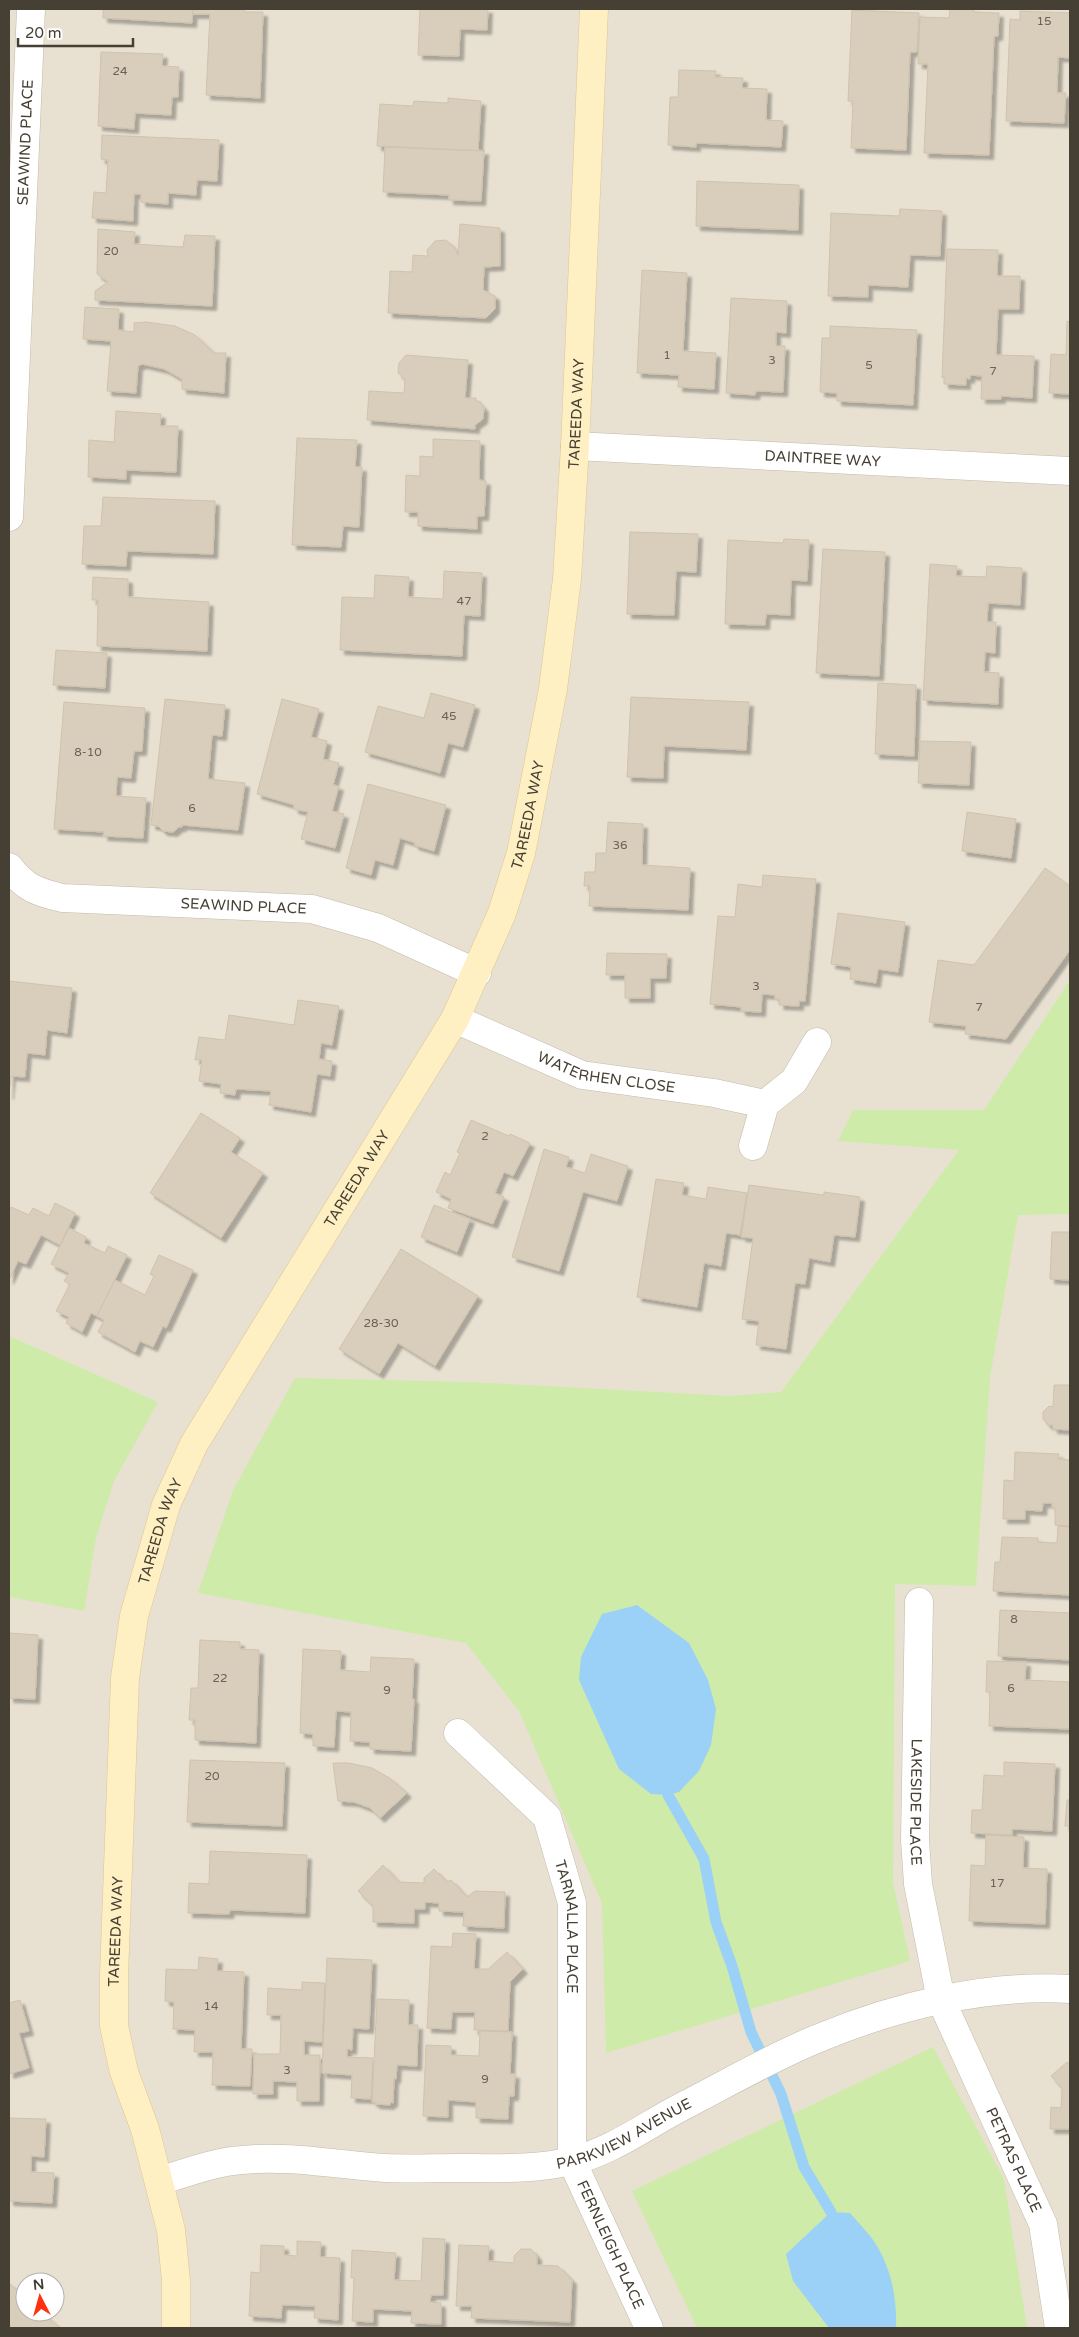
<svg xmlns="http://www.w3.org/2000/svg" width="1079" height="2337" font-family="'Varela Round',sans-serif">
	<defs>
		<filter id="shadow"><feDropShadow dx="4.5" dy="4.5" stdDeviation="1" flood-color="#0004"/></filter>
	</defs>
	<rect width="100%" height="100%" fill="#f4efe4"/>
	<!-- residential -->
	<path fill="#e8e1d2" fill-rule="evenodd" d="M9,9H1070V2328H9ZM25,2282H55V2312H25Z"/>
	<!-- green -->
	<g fill="#ceeba9">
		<polygon points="1070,980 1070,1214 1018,1215 990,1378 976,1586 895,1584 893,1882 910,1961 606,2053 602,1903 519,1711 466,1643 198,1593 233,1490 295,1378 471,1382 731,1396 781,1392 959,1150 838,1141 853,1110 984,1110"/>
		<polygon points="9,1336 158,1402 114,1481 96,1538 84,1611 9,1597"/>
		<polygon points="933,2047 1004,2179 1027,2328 697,2328 632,2191"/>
	</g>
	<!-- water -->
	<g fill="#9bd1f6">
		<polygon points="637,1605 689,1643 708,1680 716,1709 711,1745 699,1771 679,1792 668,1795 651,1794 619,1769 579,1680 581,1657 602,1614"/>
		<path d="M831,2212L850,2213C859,2224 870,2234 877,2246C892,2271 897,2300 896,2328H829L793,2281L786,2254Z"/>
	</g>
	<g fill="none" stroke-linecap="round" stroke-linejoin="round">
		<!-- stream -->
		<polyline stroke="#9bd1f6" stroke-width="11" points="668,1795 704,1859 716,1922 732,1966 751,2032 781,2094 804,2167 831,2212"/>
	</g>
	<!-- building -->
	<g fill="#d9cdbc" stroke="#d1c2ab" filter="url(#shadow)">
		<polygon points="103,9 193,9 192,23 103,18"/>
		<polygon points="193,9 244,9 244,12 263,12 260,98 206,95 210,14 193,14"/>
		<polygon points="420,9 488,9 487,30 460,29 459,56 418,55"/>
		<polygon points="950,9 974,9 974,12 999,13 998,36 994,36 989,155 924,153 928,64 918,64 920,17 949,18"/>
		<polygon points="852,10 919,13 917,52 910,52 906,150 851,148 853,101 848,101"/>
		<polygon points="1020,11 1070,13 1070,58 1058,57 1057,93 1066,93 1064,123 1006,121 1010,19 1020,20"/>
		<polygon points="101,52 163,54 162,66 179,67 178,97 172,97 171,115 135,113 134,129 98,126"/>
		<polygon points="679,70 716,71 715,77 743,78 742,88 767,89 766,120 783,121 781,147 696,143 696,147 668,145 670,97 678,97"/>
		<polygon points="448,98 481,101 478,150 485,151 377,146 380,104 413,106 414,101 448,103"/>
		<polygon points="102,135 219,140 217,181 197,180 196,195 168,193 168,204 141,202 141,194 134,194 133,221 92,218 94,192 106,193 108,160 101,159"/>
		<polygon points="385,147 484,151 481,201 449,200 449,195 383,192"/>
		<polygon points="697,181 799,185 798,230 696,226"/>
		<polygon points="900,209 942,211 940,256 910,255 908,287 868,285 868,297 828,296 831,213 899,216"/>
		<polygon points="460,224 500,228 500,266 484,267 483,290 495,296 495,309 486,318 388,313 390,271 412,272 413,255 428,256 427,250 435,241 446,240 455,248 458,255"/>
		<polygon points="98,229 135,232 134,244 183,247 185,235 215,236 212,306 95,300 95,291 108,282 97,274"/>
		<polygon points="947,249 998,250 997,276 1020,276 1019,309 998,309 996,355 1034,356 1032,398 1001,396 1001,399 981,399 982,376 970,375 970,379 966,378 966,385 944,384 944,377 942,378"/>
		<polygon points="642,270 687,273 683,351 716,353 714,389 678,387 679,375 637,373"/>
		<polygon points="731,298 787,301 786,333 776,332 776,346 785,346 783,392 756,391 755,395 726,393"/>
		<polygon points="85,307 119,309 118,330 134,332 134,323 146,322 175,326 195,335 214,353 226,353 224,393 182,389 182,379 164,369 142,364 138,366 136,393 107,391 111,341 83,339"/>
		<polygon points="1067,321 1070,322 1070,394 1049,393 1051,354 1066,355"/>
		<polygon points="830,326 917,330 913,405 837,401 837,393 820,392 822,338 830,338"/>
		<polygon points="406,355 468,360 465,398 476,398 476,401 478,401 484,408 483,419 475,425 475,429 367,420 369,391 404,393 405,380 398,373 399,363"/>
		<polygon points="116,411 161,414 160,426 178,426 176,472 126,470 126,479 88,477 89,440 114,442"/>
		<polygon points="297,438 357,440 355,467 362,467 359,527 343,526 341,547 292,545"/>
		<polygon points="433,439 480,441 479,480 486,481 484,516 477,516 477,529 418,526 418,512 405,512 406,475 420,476 420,456 433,457"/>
		<polygon points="103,497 215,501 213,554 127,551 126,566 82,564 84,526 101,526"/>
		<polygon points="630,532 698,534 696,572 676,571 674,615 627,614"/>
		<polygon points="784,539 809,540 807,581 791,580 790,615 766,614 765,625 725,624 728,540 783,543"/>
		<polygon points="823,549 885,552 879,676 816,673"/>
		<polygon points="930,564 957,566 956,576 986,577 987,566 1022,568 1020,605 988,603 987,622 996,622 995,653 985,652 984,672 999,673 998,704 923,700"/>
		<polygon points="444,571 482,573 480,616 464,615 462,656 340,650 342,597 374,598 375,575 409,577 408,597 443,599"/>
		<polygon points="93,577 128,579 128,597 209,602 207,651 97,646 98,600 92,600"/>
		<polygon points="56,650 107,653 105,688 53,685"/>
		<polygon points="878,683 916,685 914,756 875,754"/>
		<polygon points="431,693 475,705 463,747 448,743 440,773 365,752 378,706 424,718"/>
		<polygon points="631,697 749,702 746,750 664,746 663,778 627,777"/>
		<polygon points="165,699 225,705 222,736 212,735 208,779 245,783 238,830 182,825 182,827 179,827 173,832 163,831 158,826 151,825"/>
		<polygon points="282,699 319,709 311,737 327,741 323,759 339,763 333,785 339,786 332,811 344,814 335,848 301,839 308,812 294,809 294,805 257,794"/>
		<polygon points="64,702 145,708 142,751 134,751 131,778 117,777 116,796 146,798 143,838 103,836 104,832 54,829"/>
		<polygon points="920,741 971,742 969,785 918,783"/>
		<polygon points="368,784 446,805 434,851 414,845 415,843 400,838 393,865 375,860 371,875 346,868"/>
		<polygon points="967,812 1016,819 1011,858 962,851"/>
		<polygon points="608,822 643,824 642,865 690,868 688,910 589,906 590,886 584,886 585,872 595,872 596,853 606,853"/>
		<polygon points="1045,868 1070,886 1070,950 1006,1039 965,1034 966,1026 929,1022 938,960 974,965"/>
		<polygon points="763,875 816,879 805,1001 799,1001 799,1006 779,1005 780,999 775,999 775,995 762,994 761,1012 741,1011 741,1007 710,1004 718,916 735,917 738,884 762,887"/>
		<polygon points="838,913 905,922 898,972 878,969 876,983 850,979 851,967 831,964"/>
		<polygon points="607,953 667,954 666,978 650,978 650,998 625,998 625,975 606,975"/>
		<polygon points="9,981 72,988 67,1033 47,1030 45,1055 27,1053 25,1077 11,1076 9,1095"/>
		<polygon points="298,1000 339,1006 332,1045 321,1043 319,1059 332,1061 330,1076 317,1074 311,1112 269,1105 271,1091 236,1089 235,1095 220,1093 221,1084 199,1081 202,1060 195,1060 199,1037 225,1040 229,1015 294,1025"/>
		<polygon points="201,1113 240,1138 231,1152 263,1173 221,1238 150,1193"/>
		<polygon points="471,1120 509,1136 510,1134 530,1143 513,1176 504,1172 495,1193 504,1197 493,1224 448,1208 451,1199 436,1192 445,1172 450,1175 460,1153 457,1152"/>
		<polygon points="544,1149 569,1157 566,1167 585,1173 591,1154 628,1166 617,1201 583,1192 559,1271 512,1257"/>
		<polygon points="656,1179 684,1183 682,1195 706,1199 708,1187 747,1193 740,1235 726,1233 721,1266 704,1263 697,1307 637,1297"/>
		<polygon points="749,1185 824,1195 824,1192 860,1197 855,1237 834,1235 830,1262 809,1258 805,1284 795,1283 786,1349 756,1345 759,1321 742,1319 753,1238 741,1237"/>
		<polygon points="55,1203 75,1213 60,1245 41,1235 26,1264 18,1261 9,1280 9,1212 11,1207 29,1215 33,1208 49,1216"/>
		<polygon points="434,1205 470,1219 457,1252 421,1237"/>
		<polygon points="69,1228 86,1237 84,1243 105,1253 108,1246 127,1255 97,1316 91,1313 82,1332 66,1323 69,1317 56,1311 70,1284 64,1281 69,1273 51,1264"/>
		<polygon points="1052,1232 1070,1232 1070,1280 1050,1279"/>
		<polygon points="401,1249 478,1296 435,1366 398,1343 379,1374 339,1349"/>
		<polygon points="159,1255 193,1270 166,1328 163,1326 153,1347 140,1341 135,1352 98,1332 104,1320 97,1316 115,1280 145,1295 154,1276 150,1274"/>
		<polygon points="1054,1385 1070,1385 1070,1430 1053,1429 1053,1425 1048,1425 1043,1419 1043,1412 1049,1406 1053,1407"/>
		<polygon points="1015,1452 1059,1454 1058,1459 1070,1460 1070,1526 1055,1525 1055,1508 1052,1507 1052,1503 1043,1503 1042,1511 1025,1510 1025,1519 1003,1519 1004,1480 1014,1481"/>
		<polygon points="1058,1526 1070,1527 1070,1595 993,1591 995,1562 1000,1562 1002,1537 1038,1538 1038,1542 1057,1543"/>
		<polygon points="1000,1610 1070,1613 1070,1660 998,1656"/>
		<polygon points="9,1633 38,1635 35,1699 9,1698"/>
		<polygon points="200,1640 240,1642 240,1649 259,1650 256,1743 195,1740 195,1720 189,1720 191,1688 198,1688"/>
		<polygon points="303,1649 341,1651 340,1670 370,1672 371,1657 414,1659 412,1699 414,1699 411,1751 370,1749 370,1742 350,1741 351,1712 336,1711 334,1747 313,1746 313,1734 300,1733"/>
		<polygon points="987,1661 1026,1662 1025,1680 1070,1682 1070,1729 989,1726 990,1692 986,1692"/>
		<polygon points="190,1760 285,1763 282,1826 187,1822"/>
		<polygon points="1004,1762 1055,1764 1052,1831 1012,1829 1012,1835 971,1833 972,1810 982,1810 984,1775 1004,1776"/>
		<polygon points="333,1763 349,1763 372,1768 391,1779 407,1793 380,1818 370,1808 354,1802 338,1801"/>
		<polygon points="1067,1800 1070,1800 1070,1826 1065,1826"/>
		<polygon points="986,1835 1024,1837 1023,1868 1047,1869 1045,1924 969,1921 971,1865 985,1866"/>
		<polygon points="210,1851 307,1855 305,1913 230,1910 229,1914 188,1913 189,1883 209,1884"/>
		<polygon points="383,1865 399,1882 424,1883 424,1878 434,1869 447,1882 451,1880 467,1897 475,1891 505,1892 504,1928 463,1926 464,1912 439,1911 439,1903 425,1902 425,1909 414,1909 414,1923 373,1922 373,1906 358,1891"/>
		<polygon points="453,1933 476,1934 474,1969 488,1969 507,1952 523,1969 510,1982 508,2031 474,2030 475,2012 452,2012 451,2029 427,2028 431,1946 452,1947"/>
		<polygon points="199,1957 218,1959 217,1971 244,1972 241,2049 252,2049 250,2086 212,2085 213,2052 194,2052 195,2030 173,2029 174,2002 165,2001 166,1969 198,1970"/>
		<polygon points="327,1958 372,1960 369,2029 353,2028 352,2050 347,2049 347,2057 373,2058 371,2099 351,2098 352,2075 322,2073"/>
		<polygon points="302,1982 325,1983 322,2042 304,2041 304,2055 320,2055 319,2101 297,2101 297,2082 273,2081 273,2094 253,2094 254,2054 280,2054 281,2015 267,2015 268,1988 302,1990"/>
		<polygon points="377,1999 409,2000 408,2025 418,2025 417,2066 397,2065 396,2079 394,2078 393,2103 391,2102 390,2105 375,2104 375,2102 372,2102"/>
		<polygon points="20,2000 29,2031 19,2033 29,2068 9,2074 9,2003"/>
		<polygon points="480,2031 512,2032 510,2074 515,2074 514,2096 509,2096 508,2119 476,2118 476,2102 448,2100 448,2117 423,2116 426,2045 451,2046 451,2055 479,2056"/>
		<polygon points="1067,2062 1070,2064 1070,2129 1050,2129 1051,2107 1061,2108 1062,2088 1051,2076"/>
		<polygon points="9,2118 46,2119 44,2157 31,2156 31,2172 54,2173 52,2203 9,2201"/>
		<polygon points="423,2238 445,2239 443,2295 431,2295 430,2302 441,2303 441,2324 411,2323 412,2311 373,2309 373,2322 352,2321 354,2278 351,2278 352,2250 396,2253 394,2280 421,2281"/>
		<polygon points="297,2241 321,2242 320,2257 340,2258 338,2320 314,2318 315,2306 282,2305 281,2318 249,2316 251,2272 260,2273 261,2245 284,2246 284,2255 297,2256"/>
		<polygon points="459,2245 489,2246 488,2261 514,2263 514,2256 521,2249 531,2249 537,2256 537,2265 558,2266 572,2280 570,2322 471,2318 472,2306 456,2306"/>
		<polygon points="9,2283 25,2297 25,2312 42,2312 60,2328 9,2328"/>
	</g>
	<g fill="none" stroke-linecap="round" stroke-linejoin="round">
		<!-- street casing -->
		<g stroke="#c3b9a9" stroke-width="29">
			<g id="street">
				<path id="s1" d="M575,446L1070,471"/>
				<path id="s2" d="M9,517L31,9"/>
				<path id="s3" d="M9,867C25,888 37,892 62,898L312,909L378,928L477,973"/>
				<path id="s4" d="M455,1019L582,1075L714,1093L765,1104"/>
				<polyline points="753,1146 765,1104 794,1081 817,1042"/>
				<path id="s5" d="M919,1602L915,1840L918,1884L941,2000L1043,2224L1059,2328"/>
				<path id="s6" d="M458,1733L547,1817L572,1903V2161L649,2328"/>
				<path id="s7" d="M159,2181C186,2173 214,2162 242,2160C290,2155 337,2165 385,2168C409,2169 433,2168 457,2168C495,2168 534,2170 571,2161C612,2152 649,2123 687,2104C730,2082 774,2056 819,2038C896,2006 986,1984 1070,1989"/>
			</g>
		</g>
		<!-- secondary casing -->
		<g stroke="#dbc692" stroke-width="29">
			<g id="secondary">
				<path id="s8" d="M176,2328V2281L171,2230L145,2129L124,2072L114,2026V1975L125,1678L134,1616L166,1505L194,1444L455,1019L502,913L521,853L553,689L567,579L575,446L594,9"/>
			</g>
		</g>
		<!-- street -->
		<use href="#street" stroke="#fff" stroke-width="28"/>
		<!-- secondary -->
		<use href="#secondary" stroke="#fff0c3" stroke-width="28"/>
	</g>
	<g text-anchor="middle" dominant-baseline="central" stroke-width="5" stroke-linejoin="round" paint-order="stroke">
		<!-- number labels -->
		<g font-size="12" fill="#6b6255">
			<text x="1044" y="21">15</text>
			<text x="120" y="71">24</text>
			<text x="111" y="251">20</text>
			<text x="667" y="355">1</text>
			<text x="772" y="360">3</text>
			<text x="869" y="365">5</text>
			<text x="993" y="371">7</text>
			<text x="464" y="601">47</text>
			<text x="449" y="716">45</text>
			<text x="88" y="752">8-10</text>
			<text x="192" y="808">6</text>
			<text x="620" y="845">36</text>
			<text x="756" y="986">3</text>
			<text x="979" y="1007">7</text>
			<text x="485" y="1136">2</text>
			<text x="381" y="1323">28-30</text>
			<text x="1014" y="1619">8</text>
			<text x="220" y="1678">22</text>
			<text x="1011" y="1688">6</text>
			<text x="387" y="1690">9</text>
			<text x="212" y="1776">20</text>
			<text x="997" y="1883">17</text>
			<text x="211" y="2006">14</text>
			<text x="287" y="2070">3</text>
			<text x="485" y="2079">9</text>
		</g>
		<!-- street labels -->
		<g font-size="15" fill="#463f33" stroke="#fff">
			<text stroke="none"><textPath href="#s2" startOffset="375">SEAWIND PLACE</textPath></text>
			<text stroke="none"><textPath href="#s8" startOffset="2025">TAREEDA WAY</textPath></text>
			<text stroke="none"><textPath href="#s1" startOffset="248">DAINTREE WAY</textPath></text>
			<text stroke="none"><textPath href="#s8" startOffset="1620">TAREEDA WAY</textPath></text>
			<text stroke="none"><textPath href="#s3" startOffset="245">SEAWIND PLACE</textPath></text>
			<text stroke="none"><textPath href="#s4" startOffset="162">WATERHEN CLOSE</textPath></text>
			<text stroke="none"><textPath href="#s8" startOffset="1215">TAREEDA WAY</textPath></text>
			<text stroke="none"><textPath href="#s8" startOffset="810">TAREEDA WAY</textPath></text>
			<text stroke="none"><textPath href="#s5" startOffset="200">LAKESIDE PLACE</textPath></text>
			<text stroke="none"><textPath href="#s6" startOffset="235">TARNALLA PLACE</textPath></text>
			<text stroke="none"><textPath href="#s8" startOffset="405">TAREEDA WAY</textPath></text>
			<text stroke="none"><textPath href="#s7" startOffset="475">PARKVIEW AVENUE</textPath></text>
			<text stroke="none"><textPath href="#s5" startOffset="576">PETRAS PLACE</textPath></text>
			<text stroke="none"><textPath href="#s6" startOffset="562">FERNLEIGH PLACE</textPath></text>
		</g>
	</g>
	<!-- border -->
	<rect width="1079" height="2337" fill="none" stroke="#463f33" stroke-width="20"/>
	<!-- north arrow -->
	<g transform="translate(40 2297) rotate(354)"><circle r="24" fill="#ffffff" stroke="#b5b2ad"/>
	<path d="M0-4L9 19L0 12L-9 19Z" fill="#ff3110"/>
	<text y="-8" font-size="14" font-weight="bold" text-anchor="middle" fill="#463f33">N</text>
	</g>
	<!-- scale -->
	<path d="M18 38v8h115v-8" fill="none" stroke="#463f33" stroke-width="2.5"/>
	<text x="25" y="38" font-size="15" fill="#463f33" stroke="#ffffff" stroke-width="4" paint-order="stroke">20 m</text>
</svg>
